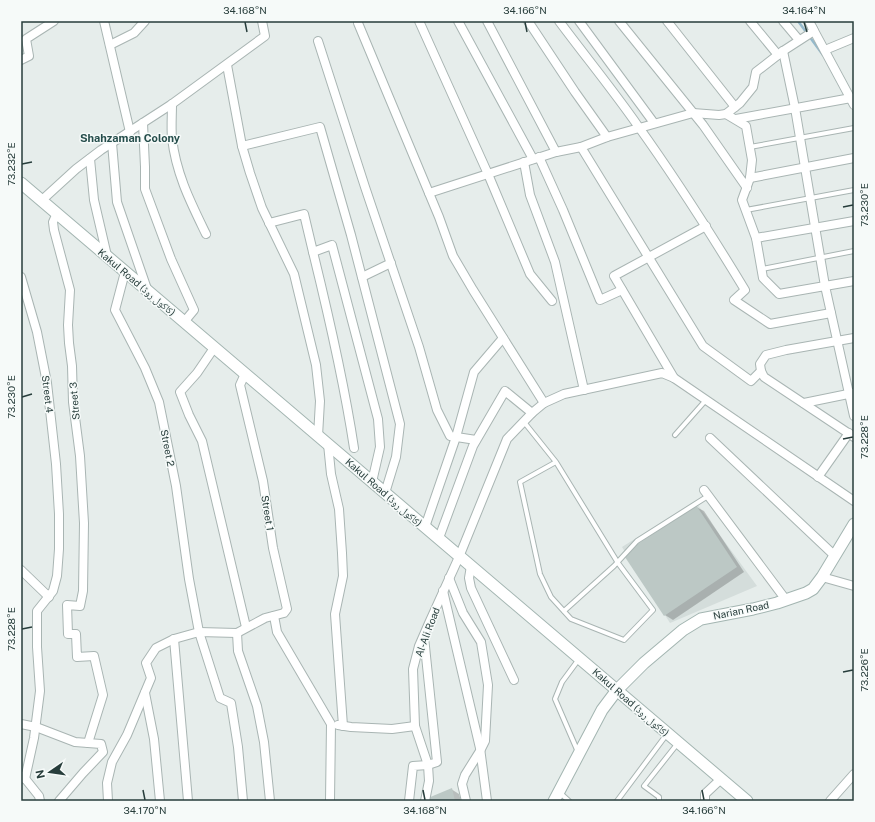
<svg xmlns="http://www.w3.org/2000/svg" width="875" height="822" font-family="'Public Sans','Noto Naskh Arabic',sans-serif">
	<rect width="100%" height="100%" fill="#e6edeb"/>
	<!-- built -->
	<polygon fill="#d4dddb" points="695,501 757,586 670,623 622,547"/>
	<!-- shadow -->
	<g fill="#0003">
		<polygon points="696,507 704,511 744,572 673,620 665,615"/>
		<polygon points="451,789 459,794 461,801 429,801"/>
	</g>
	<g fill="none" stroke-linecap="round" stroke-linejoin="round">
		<!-- stream -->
		<polyline stroke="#95b9cb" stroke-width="2.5" points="798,21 823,55"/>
	</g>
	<!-- building -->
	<g fill="#bcc8c5">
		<polygon points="696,505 737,567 664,616 623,554"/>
		<polygon points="452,788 455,801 428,801 428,798"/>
	</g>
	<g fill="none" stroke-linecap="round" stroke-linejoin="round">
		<!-- service casing -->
		<g stroke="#a9b5b3" stroke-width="6">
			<g id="service">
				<polyline points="750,147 854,128"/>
				<polyline points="746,210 854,190"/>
				<polyline points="762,269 854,251"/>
				<polyline points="524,422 556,462 520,482 540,574 551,597 571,619 624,640 653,610 618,563 556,462"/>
				<polyline points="675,435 706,400"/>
				<polyline points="564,611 614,566 637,541 708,496"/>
				<polyline points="578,752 555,699 562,682 579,659"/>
				<polyline points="559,792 569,801"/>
				<polyline points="617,801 667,734"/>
				<polyline points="659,801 659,797 644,786 678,743"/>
			</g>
		</g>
		<!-- minor casing -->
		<g stroke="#a9b5b3" stroke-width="10">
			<g id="minor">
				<polyline points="104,21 130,132"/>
				<polyline points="419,21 488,174 530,274 552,301"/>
				<polyline points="458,21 533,159"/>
				<polyline points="487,21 556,152 581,147"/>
				<polyline points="528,21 575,92 607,137"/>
				<path d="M559,21C585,56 613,90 638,126C676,179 711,234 745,290L734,300L770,324L831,313"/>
				<polyline points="579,21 654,123"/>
				<polyline points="619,21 703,125 747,188"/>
				<polyline points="667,21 735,107"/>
				<polyline points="750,21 778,55"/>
				<polyline points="783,21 799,40"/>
				<polyline points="358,23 439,217 453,256 473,290 544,403"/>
				<polyline points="812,27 854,105"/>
				<polyline points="318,41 365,187 419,347 437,410 450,436 476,440"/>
				<polyline points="110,45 134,33 145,21"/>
				<polyline points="825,50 854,38"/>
				<polyline points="783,51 795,108 825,286 854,281"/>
				<polyline points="21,60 29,56 26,39 54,21"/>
				<polyline points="227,65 242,146 250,173 262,208 294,274 316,365 320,401 318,436"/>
				<path d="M172,104C172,115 171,127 172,138C176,174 191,203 206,234"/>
				<polyline points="726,114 746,126 752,160 750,178 742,200 756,238 763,278 779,294 825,286 854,416"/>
				<polyline points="736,119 851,98"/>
				<polyline points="143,123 145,167 145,189 171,259 194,310 184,322"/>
				<polyline points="112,143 117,202 147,289"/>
				<polyline points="242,146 320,127 351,235 400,424 396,457 385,493"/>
				<polyline points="539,157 563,210 600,300 622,290"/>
				<polyline points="90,159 94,200 107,256"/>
				<polyline points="524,162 530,195 555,262 584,390"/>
				<polyline points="750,178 854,158"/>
				<polyline points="429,193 556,152"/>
				<polyline points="41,201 76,169 101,150 172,104 265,36 262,21"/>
				<polyline points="57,213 53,222 54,230 70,290 68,325 69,343 72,366 73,402 80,456 84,523 83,591 80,606 67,605 68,634 76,634 77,657 94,656 103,695 88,743"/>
				<polyline points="269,223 304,214 313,252 332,245 378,419 380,447 372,482"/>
				<polyline points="756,238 854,221"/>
				<path d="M313,252C329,317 344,382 354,448"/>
				<polyline points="125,272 115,310 145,368 159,402 176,486 189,579 199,632 220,698 231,703 238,747 243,801"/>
				<polyline points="21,277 37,332 47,383 56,464 59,514 59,549 57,576 53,591 37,611 37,647 40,691 34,738 25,779"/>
				<polyline points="362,277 391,263"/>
				<polyline points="854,338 786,350 766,355 760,364 761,371 764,377 854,437"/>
				<polyline points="214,348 197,373 180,392 189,415 202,441 246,627"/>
				<polyline points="761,371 751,381 703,346 581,147 607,137 693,113 719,115 726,114 740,103 753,87 756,72 783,51 814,31 809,21"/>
				<polyline points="674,378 614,276 706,226"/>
				<polyline points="804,403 853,393"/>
				<polyline points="710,438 835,556"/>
				<polyline points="328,444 331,474 339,509 342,553 343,576 335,614 343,726"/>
				<polyline points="818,477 849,433"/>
				<polyline points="704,490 786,600"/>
				<polyline points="425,527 456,437 474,372 503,338"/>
				<polyline points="439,538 473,446 505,391 532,413"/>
				<polyline points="471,566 469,578 471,588 514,680"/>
				<polyline points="21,570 49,597"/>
				<polyline points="822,577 854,586"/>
				<polyline points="449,578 463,613 481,642 488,685 485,741 480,751 465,775 462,784 466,801"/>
				<polyline points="443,591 480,748 487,801"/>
				<polyline points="274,616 277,632 331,724 330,801"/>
				<polyline points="237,633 238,651 257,706 264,742 270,801"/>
				<polyline points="174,639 188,801"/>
				<polyline points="145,693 154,739 160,801"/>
				<polyline points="21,724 36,727 75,742 101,744 103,752 83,773 59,801"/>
				<polyline points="338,725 351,727 392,729 415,726"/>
				<polyline points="23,776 39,796 40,801"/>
				<polyline points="108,801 107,783 112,762 127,735 151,678 146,663 156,648 174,639 199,632 237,633 265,618 284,613 287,609 273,548 263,481 240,385 245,374"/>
				<polyline points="409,801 413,766 428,765 437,762 424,637"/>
				<polyline points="425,801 429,781 428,765 415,726 413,669 419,646 429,623 459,557 507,439 532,413 544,403 564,394 662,373 674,378 854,501"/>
				<polyline points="705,801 705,794 721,779"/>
				<polyline points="830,801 854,774"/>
			</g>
		</g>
		<!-- secondary casing -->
		<g stroke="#a3b5b1" stroke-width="13">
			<g id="secondary">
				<polyline points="21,183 747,801"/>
				<polyline points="554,801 602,710 617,690 644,663 683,630 701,619 753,609 777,603 806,593 813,589 822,577 854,524"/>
			</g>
		</g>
		<!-- service -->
		<use href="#service" stroke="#fff" stroke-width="4"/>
		<!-- minor -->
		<use href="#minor" stroke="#fff" stroke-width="8"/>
		<!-- secondary -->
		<use href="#secondary" stroke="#fff" stroke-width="11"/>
	</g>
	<!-- ticks -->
	<path fill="none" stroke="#273d3b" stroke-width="1.5" d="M245,22L247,32M525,22L527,32M804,22L807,32M22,164L32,162M843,207L853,205M22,397L32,394M843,439L853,437M22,629L32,627M843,672L853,670M143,790L145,800M423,790L425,800M702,790L704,800"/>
	<g text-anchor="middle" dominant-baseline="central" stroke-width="3" stroke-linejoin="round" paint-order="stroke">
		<!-- street labels -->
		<g font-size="10" fill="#273d3b" stroke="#f6faf9">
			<text transform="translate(137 282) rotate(40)">Kakul Road (کاکول روڈ)</text>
			<text transform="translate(48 394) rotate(83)">Street 4</text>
			<text transform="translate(74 401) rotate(-95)">Street 3</text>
			<text transform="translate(168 448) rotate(79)">Street 2</text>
			<text transform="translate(384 492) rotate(41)">Kakul Road (کاکول روڈ)</text>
			<text transform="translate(268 513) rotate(81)">Street 1</text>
			<text transform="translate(741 610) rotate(-12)">Narian Road</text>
			<text transform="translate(427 632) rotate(-69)">Al-Ali Road</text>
			<text transform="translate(631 702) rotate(41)">Kakul Road (کاکول روڈ)</text>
		</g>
		<!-- neighbourhood labels -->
		<g font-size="11" font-weight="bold" fill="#254d4b" stroke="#f6faf9">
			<text x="130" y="138">Shahzaman Colony</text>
		</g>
	</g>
	<!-- border -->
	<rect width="875" height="822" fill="none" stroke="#f6faf9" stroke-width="44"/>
	<!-- north arrow -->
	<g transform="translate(50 772) rotate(257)" stroke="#f6faf9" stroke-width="3" paint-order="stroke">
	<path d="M0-3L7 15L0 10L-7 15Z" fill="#273d3b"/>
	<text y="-6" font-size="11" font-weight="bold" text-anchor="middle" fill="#273d3b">N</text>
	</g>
	<rect x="22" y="22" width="831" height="778" fill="none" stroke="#273d3b" stroke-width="1.5"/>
	<g font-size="10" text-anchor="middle" fill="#273d3b">
		<text x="245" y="14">34.168°N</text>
		<text x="525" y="14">34.166°N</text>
		<text x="804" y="14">34.164°N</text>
		<text transform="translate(11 164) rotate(-90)" y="4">73.232°E</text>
		<text transform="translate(864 205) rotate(-90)" y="4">73.230°E</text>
		<text transform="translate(11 397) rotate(-90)" y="4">73.230°E</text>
		<text transform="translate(864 437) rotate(-90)" y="4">73.228°E</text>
		<text transform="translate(11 629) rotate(-90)" y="4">73.228°E</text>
		<text transform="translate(864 670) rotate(-90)" y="4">73.226°E</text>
		<text x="145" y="814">34.170°N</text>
		<text x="425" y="814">34.168°N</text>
		<text x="704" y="814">34.166°N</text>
	</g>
</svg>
